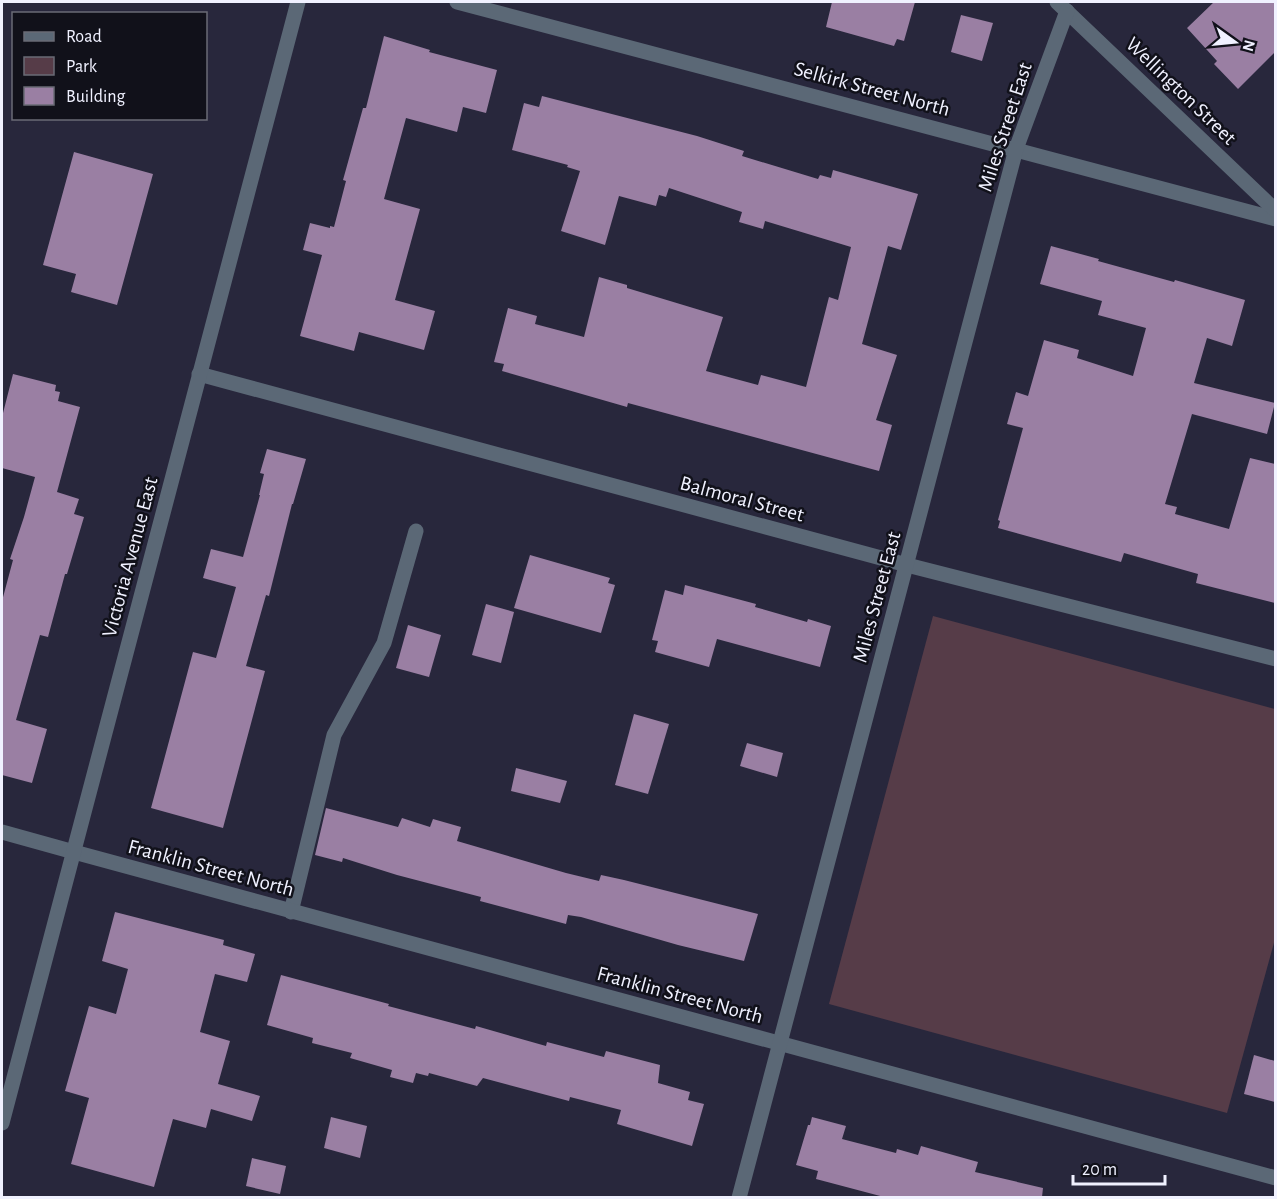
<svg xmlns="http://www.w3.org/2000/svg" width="1277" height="1199" font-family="'Alegreya Sans',sans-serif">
	<rect width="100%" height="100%" fill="#28273c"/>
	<!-- green -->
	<polygon fill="#563c48" points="933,616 1275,709 1275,939 1227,1113 829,1004"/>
	<!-- building -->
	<g fill="#9a7fa3">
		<polygon points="832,2 915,2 904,41 897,39 894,46 826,27"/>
		<polygon points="1214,2 1275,2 1275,52 1238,89 1214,64 1217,61 1187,28"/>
		<polygon points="961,15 993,23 982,61 951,52"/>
		<polygon points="384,36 430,50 429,52 497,70 486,113 463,107 457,132 406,118 384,199 420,209 395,300 435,311 424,350 359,332 354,351 300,336 322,255 303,250 310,223 330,228 330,226 334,227 346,181 343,180 363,108 366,108"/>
		<polygon points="542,96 697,136 744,151 742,156 818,179 820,175 831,178 833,170 918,194 901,250 888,246 862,344 897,355 876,420 892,425 879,471 628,403 627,407 502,371 504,364 494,362 508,308 537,316 535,324 584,337 599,277 627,285 627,288 723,317 706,371 758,385 761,375 806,387 829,297 838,300 851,247 765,221 763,229 739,222 742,212 669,188 666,197 659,195 656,206 619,196 605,245 561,231 580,171 567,167 568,165 512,150 524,103 539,107"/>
		<polygon points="74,152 153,174 117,305 71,292 76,274 43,265"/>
		<polygon points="1051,246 1099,259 1098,261 1174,282 1175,280 1245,300 1232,346 1207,338 1194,383 1275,403 1267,434 1192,414 1165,504 1177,507 1175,514 1229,529 1250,458 1275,464 1275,603 1196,583 1198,574 1124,553 1121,562 998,528 1000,521 998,520 1023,428 1007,424 1016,392 1028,396 1044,340 1079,350 1077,358 1133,376 1146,328 1098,315 1102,301 1040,284"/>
		<polygon points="13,374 56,385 55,391 60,392 58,401 80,407 57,492 79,499 74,514 84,517 67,574 65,574 48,637 40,635 16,720 47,729 32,783 2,775 2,601 13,560 10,559 24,517 35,477 2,468 2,417"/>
		<polygon points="267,449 306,459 293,504 292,504 269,596 266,595 246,666 265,671 223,828 151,808 193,652 216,658 236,587 203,578 211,549 243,557 260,495 259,495 264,474 260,473"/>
		<polygon points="530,555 610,578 608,583 615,585 601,633 514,608"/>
		<polygon points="685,585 756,604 755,607 807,622 808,619 831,626 820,667 717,639 709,667 655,652 658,641 652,640 665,590 683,595"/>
		<polygon points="486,604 514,612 501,663 472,655"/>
		<polygon points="408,625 441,635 429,677 396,668"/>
		<polygon points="634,714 669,724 648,794 615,785"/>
		<polygon points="747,743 783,753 777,777 740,766"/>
		<polygon points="516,768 567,781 560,803 511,791"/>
		<polygon points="326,808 398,827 402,818 430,827 433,819 461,827 457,841 566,873 599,881 601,875 624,880 758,914 744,961 678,945 581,917 568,915 566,924 480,901 481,897 397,875 343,858 342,862 315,855"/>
		<polygon points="115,912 224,940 223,945 255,954 247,982 215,974 200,1032 230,1041 218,1084 260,1096 252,1121 211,1109 206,1128 173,1119 154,1187 71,1164 89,1098 65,1091 89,1006 116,1014 128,969 102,961"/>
		<polygon points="281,975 389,1004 388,1006 475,1029 476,1026 546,1046 547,1042 604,1057 606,1051 660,1065 658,1083 690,1092 688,1100 704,1104 692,1146 617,1124 621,1110 570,1097 569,1101 483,1078 477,1086 429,1073 428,1076 416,1073 413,1083 390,1077 392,1070 350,1058 352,1053 312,1043 313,1038 267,1025"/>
		<polygon points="1254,1055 1275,1061 1275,1102 1244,1094"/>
		<polygon points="331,1117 367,1126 360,1158 324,1148"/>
		<polygon points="812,1117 846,1126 842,1139 896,1153 897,1149 918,1155 921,1146 978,1162 975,1172 1043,1188 1042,1197 884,1197 816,1179 818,1171 796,1165 808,1125 810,1125"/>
		<polygon points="252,1158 286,1166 280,1194 246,1186"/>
	</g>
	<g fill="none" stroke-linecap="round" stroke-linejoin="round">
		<!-- service -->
		<polyline stroke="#5b6876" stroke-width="15" points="291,912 334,735 384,643 416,531"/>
		<!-- minor -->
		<g stroke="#5b6876" stroke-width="15">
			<polyline points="457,2 1276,219"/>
			<polyline points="1057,2 1276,211"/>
			<polyline points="199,374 907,565 1276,659"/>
			<polyline points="74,852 1276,1178"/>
			<polyline points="739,1198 1016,149 1067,11"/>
		</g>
		<!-- tertiary -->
		<g stroke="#5b6876" stroke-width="15">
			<polyline points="2,832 74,852"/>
			<polyline points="2,1123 298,2"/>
		</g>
	</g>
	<g text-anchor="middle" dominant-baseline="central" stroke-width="5" stroke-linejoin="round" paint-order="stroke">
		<!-- street labels -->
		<g font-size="21" fill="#f0f1ff" stroke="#11111a">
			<text transform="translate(872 89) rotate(15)">Selkirk Street North</text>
			<text transform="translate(1181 91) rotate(44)">Wellington Street</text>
			<text transform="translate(1005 127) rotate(-72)">Miles Street East</text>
			<text transform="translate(742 499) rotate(15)">Balmoral Street</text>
			<text transform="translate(130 557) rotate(-75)">Victoria Avenue East</text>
			<text transform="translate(877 597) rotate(-75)">Miles Street East</text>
			<text transform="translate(211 868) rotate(15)">Franklin Street North</text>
			<text transform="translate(680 995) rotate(15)">Franklin Street North</text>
		</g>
	</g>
	<!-- border -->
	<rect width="1277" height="1199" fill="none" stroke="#f0f1ff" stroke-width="6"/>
	<!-- legend -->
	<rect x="12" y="12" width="195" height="108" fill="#11111a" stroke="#6a6b76" stroke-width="1.5"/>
	<rect x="24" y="32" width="30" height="9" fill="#5b6876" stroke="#6a6b76" stroke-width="1.5"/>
	<text x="66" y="42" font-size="18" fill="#f0f1ff">Road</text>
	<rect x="24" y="57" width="30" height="18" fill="#563c48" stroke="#6a6b76" stroke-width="1.5"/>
	<text x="66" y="72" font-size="18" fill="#f0f1ff">Park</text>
	<rect x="24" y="87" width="30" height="18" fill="#9a7fa3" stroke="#6a6b76" stroke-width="1.5"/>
	<text x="66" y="102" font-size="18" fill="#f0f1ff">Building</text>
	<!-- north arrow -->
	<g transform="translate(1235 42) rotate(105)" stroke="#11111a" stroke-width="4.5" paint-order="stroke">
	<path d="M0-4.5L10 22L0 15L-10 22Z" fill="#f0f1ff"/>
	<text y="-9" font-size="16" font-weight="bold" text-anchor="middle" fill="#f0f1ff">N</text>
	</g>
	<!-- scale -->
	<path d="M1073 1175v9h92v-9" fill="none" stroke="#f0f1ff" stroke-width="3"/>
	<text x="1082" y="1175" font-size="18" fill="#f0f1ff" stroke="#11111a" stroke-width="4.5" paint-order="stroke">20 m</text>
</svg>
